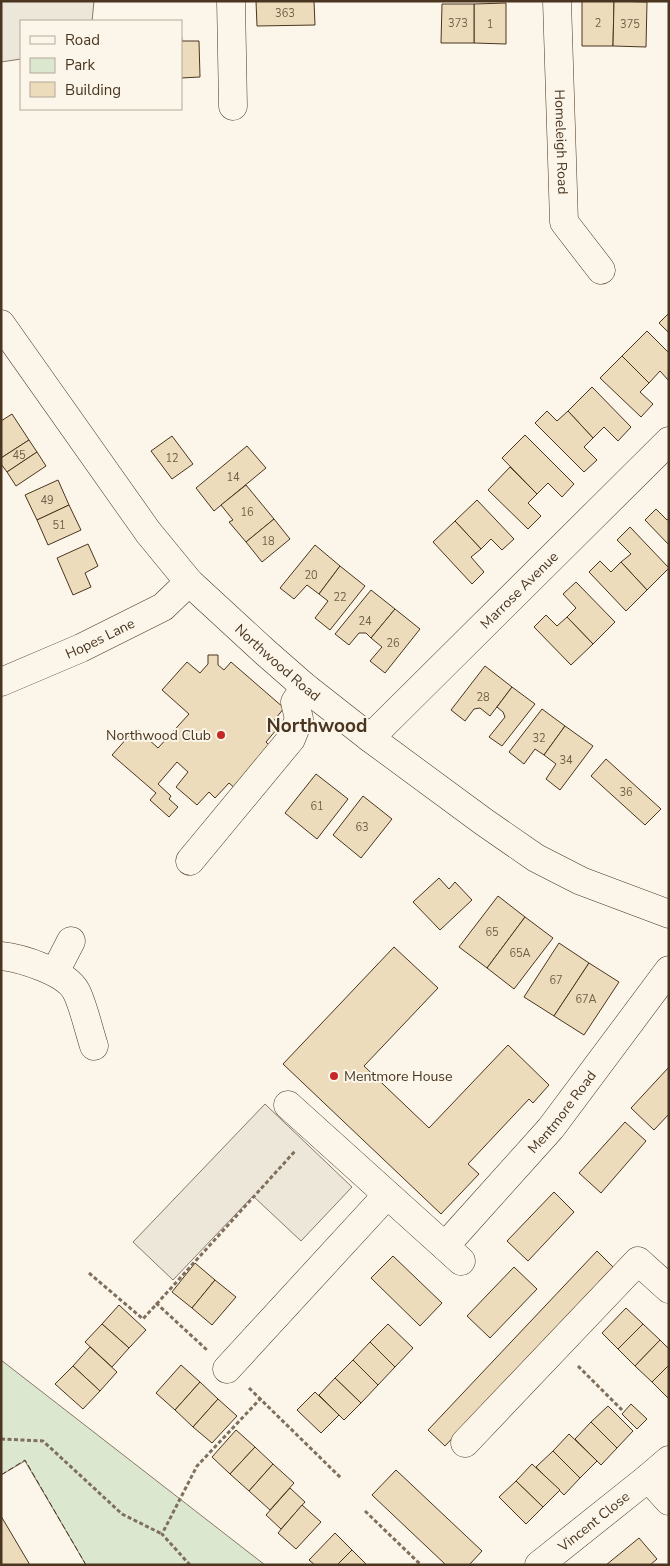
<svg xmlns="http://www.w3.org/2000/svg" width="670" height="1566" font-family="'Nunito Sans',sans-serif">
	<rect width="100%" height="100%" fill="#fbf6e9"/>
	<!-- green -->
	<polygon fill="#dce7d0" stroke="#887966" points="1,1360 265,1565 86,1565 25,1461 1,1475"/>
	<!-- parking -->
	<g fill="#ede7d9" stroke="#887966">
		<polygon points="1,1 94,1 92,21 21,21 21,59 1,62"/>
		<polygon points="265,1104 352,1187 301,1241 253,1196 173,1280 133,1242"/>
	</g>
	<!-- building -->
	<g fill="#ecdcbc" stroke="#4a3520">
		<polygon points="256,1 314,1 315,25 257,26"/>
		<polygon points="582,1 614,1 613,46 582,46"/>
		<polygon points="614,1 647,2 646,47 613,46"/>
		<polygon points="506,3 506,44 474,43 474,4"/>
		<polygon points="442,4 474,4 474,43 441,43"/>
		<polygon points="181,32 182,41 199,41 200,77 181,78"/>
		<polygon points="669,313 669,333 659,323"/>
		<polygon points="647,331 669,353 669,381 660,371 649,383 622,356"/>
		<polygon points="622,356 649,383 640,392 653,404 641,417 600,378"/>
		<polygon points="592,387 631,427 618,441 604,427 593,438 568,411"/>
		<polygon points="547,411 557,421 568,411 593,438 584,447 597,460 584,472 535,423"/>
		<polygon points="12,414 29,440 1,458 1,421"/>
		<polygon points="525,435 574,484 562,497 548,483 537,494 502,458"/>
		<polygon points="172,436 193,464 172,479 151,451"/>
		<polygon points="29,440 37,452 7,472 1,464 1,458"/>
		<polygon points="247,446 266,468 214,511 196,488"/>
		<polygon points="37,452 46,466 16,486 7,472"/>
		<polygon points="510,467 537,494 528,503 541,516 528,529 488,490"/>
		<polygon points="58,480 69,505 37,520 25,495"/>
		<polygon points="246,485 274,519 246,542 229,522 233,520 221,505"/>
		<polygon points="477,500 514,539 502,550 491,539 481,549 455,521"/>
		<polygon points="69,505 81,530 48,545 37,520"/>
		<polygon points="656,509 667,520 669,519 669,545 645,520"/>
		<polygon points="274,519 290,539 262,562 246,542"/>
		<polygon points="455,521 481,549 471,557 484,572 472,584 433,542"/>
		<polygon points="630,527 669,568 647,590 621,562 631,554 617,540"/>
		<polygon points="88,544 98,566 85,573 91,587 73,595 57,558"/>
		<polygon points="315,545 340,566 319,594 307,585 294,599 280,588"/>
		<polygon points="600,561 611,572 621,562 647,590 626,611 589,572"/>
		<polygon points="340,566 365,586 330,630 315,618 328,601 319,594"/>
		<polygon points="576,582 615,622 593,644 567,617 576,608 563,594"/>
		<polygon points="371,590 395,609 371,638 366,633 359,633 349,645 335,634"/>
		<polygon points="395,609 420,629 385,673 370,661 382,647 371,638"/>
		<polygon points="546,615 557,626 567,617 593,644 571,665 534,627"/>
		<polygon points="208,655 218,655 218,665 224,670 231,662 284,708 272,723 277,729 266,742 272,748 236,789 229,783 215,798 209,792 197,805 176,787 188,772 177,762 158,784 171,796 169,799 178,807 169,817 150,800 156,793 112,755 136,728 158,748 189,714 162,690 187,662 200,673 208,664"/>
		<polygon points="485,666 512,687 490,716 480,708 474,709 465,721 451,710"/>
		<polygon points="512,687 535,704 502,746 489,737 505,717 503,712 497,707"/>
		<polygon points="542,709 565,726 544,755 535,749 524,764 509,752"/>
		<polygon points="565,726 593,746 560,790 546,779 556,764 544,755"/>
		<polygon points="606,759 661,809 645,825 591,776"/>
		<polygon points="316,774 348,799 317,839 285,813"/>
		<polygon points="363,796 392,819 361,858 333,835"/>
		<polygon points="439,878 449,889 455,882 472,900 440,930 413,902"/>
		<polygon points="498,896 525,917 487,968 459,947"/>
		<polygon points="525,917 553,938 514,989 487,968"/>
		<polygon points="559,943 589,963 554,1016 524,997"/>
		<polygon points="394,947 438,988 364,1066 429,1128 508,1045 549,1085 533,1103 529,1099 468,1164 479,1174 441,1214 283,1064"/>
		<polygon points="589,963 619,982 584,1035 554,1016"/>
		<polygon points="669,1067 669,1114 654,1130 631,1108"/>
		<polygon points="625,1122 646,1141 601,1193 579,1173"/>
		<polygon points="554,1192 574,1212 528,1261 507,1241"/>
		<polygon points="597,1251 613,1267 445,1446 428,1430"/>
		<polygon points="393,1256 442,1303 420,1326 371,1278"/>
		<polygon points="195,1263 215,1280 192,1308 172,1292"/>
		<polygon points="514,1267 537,1289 490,1338 467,1316"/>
		<polygon points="215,1280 236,1297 212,1325 192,1308"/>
		<polygon points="119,1305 146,1330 129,1348 102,1324"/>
		<polygon points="626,1308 643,1324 618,1349 602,1333"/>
		<polygon points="102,1324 129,1348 112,1367 85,1342"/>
		<polygon points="388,1324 413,1348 395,1367 370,1342"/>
		<polygon points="643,1324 660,1340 635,1366 618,1349"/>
		<polygon points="660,1340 669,1349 669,1365 652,1382 635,1366"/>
		<polygon points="370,1342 395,1367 378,1385 353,1360"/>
		<polygon points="90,1347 117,1372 100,1391 73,1366"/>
		<polygon points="353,1360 378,1385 361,1403 335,1378"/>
		<polygon points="181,1365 200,1382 175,1410 156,1393"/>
		<polygon points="669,1365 669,1399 652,1382"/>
		<polygon points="73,1366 100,1391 83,1409 55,1384"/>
		<polygon points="335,1378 361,1403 344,1420 319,1395"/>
		<polygon points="200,1382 218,1399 193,1427 175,1410"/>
		<polygon points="315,1392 339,1415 321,1433 297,1410"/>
		<polygon points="218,1399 237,1416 212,1443 193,1427"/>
		<polygon points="631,1404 647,1419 637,1429 622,1414"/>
		<polygon points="608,1406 633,1431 617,1448 591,1422"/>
		<polygon points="591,1422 617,1448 601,1465 575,1439"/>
		<polygon points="236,1430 255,1447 230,1474 212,1457"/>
		<polygon points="569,1434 597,1461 580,1478 553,1451"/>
		<polygon points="255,1447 273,1464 249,1491 230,1474"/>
		<polygon points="553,1451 580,1478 564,1495 536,1467"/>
		<polygon points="273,1464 294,1483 270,1510 249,1491"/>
		<polygon points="532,1464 560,1490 543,1507 516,1481"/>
		<polygon points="396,1470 482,1551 469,1565 446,1565 372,1495"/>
		<polygon points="516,1481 543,1507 526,1524 499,1497"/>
		<polygon points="290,1488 305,1502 281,1529 266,1515"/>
		<polygon points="302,1505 321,1522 296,1549 278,1533"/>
		<polygon points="1,1516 30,1565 1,1565"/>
		<polygon points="335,1533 352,1550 337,1565 315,1565 309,1560"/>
		<polygon points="639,1538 657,1559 650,1565 606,1565"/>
		<polygon points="352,1550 367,1565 337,1565"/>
	</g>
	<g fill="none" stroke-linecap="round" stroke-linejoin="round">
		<!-- minor casing -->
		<g stroke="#4a3520" stroke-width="29">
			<g id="minor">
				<polyline points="231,1 233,106"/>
				<path id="s1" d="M557,1L564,222L601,270"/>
				<path id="s2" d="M1,324L148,532L189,582L265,652L305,687L370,738L484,822L536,858L581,881L669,914"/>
				<path id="s3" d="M1,682L81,648L163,607L189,582"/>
				<path id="s4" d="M370,738L669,441"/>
				<polyline points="190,861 291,739 299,719 295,702 305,687"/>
				<path d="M1,956C21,958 66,972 76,991C83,1004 89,1031 94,1046"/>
				<polyline points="55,972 71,941"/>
				<polyline points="288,1105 461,1261"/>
				<path id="s5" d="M445,1246L551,1128L669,970"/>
				<polyline points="227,1369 387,1195"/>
				<polyline points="465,1443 638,1261 669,1289"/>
				<polyline points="648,1478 669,1501"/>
				<path id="s6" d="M539,1565L648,1478L669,1460"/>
			</g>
		</g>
		<!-- path -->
		<g stroke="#7f6f5c" stroke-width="3" stroke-dasharray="4 2.5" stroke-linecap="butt">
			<polyline points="89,1273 143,1319 296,1150"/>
			<polyline points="156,1303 207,1350"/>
			<polyline points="578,1366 622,1410"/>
			<polyline points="249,1388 341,1478"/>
			<polyline points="1,1439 43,1441 122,1514 162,1534"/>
			<polyline points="365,1511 421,1565"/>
			<polyline points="190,1565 162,1534 197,1466 261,1398"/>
		</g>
		<!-- minor -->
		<use href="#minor" stroke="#fbf6e9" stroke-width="28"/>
		<!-- fence -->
		<polyline stroke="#4a3520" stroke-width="1" stroke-dasharray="6 2.5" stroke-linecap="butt" points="1,1475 25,1460 86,1565"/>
	</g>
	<!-- markers -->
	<g fill="#c62828" stroke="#fbf6e9" stroke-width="2">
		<circle cx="221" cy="735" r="5"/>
		<circle cx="334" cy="1076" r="5"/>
	</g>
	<g text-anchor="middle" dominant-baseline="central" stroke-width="4" stroke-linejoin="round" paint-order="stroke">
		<!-- number labels -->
		<g font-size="11" fill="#725f47">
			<text x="285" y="13">363</text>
			<text x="458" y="23">373</text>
			<text x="598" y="23">2</text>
			<text x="490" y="24">1</text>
			<text x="630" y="24">375</text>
			<text x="19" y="455">45</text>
			<text x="172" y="458">12</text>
			<text x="233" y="477">14</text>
			<text x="47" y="500">49</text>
			<text x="247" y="512">16</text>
			<text x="59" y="525">51</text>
			<text x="268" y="541">18</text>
			<text x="311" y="575">20</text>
			<text x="340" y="597">22</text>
			<text x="365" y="621">24</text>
			<text x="393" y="643">26</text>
			<text x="483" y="697">28</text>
			<text x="539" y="738">32</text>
			<text x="566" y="760">34</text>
			<text x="626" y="792">36</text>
			<text x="317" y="806">61</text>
			<text x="362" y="827">63</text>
			<text x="492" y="932">65</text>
			<text x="520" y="953">65A</text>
			<text x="556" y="980">67</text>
			<text x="586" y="999">67A</text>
		</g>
		<!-- street labels -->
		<g font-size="14" fill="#4a3520" stroke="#fbf6e9">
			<text stroke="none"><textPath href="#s1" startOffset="141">Homeleigh Road</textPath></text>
			<text stroke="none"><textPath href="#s4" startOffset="210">Marrose Avenue</textPath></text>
			<text stroke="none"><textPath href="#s3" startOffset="108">Hopes Lane</textPath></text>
			<text stroke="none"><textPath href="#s2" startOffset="439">Northwood Road</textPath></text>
			<text stroke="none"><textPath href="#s5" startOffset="178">Mentmore Road</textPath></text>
			<text stroke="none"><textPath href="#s6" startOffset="70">Vincent Close</textPath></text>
		</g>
		<!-- poi labels -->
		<g font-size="14" fill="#4a3520" stroke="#fbf6e9" text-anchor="end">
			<text x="211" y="735">Northwood Club</text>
			<text x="344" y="1076" text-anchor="start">Mentmore House</text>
		</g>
		<!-- district labels -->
		<g font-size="19" font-weight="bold" fill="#4a3520" stroke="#fbf6e9">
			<text x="317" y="726">Northwood</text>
		</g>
	</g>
	<!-- border -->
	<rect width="670" height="1566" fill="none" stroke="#4a3520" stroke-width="5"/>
	<!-- legend -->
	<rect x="20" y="20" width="162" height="90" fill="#fbf6e9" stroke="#b4a999"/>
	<rect x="30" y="36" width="25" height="8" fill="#fbf6e9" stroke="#b4a999"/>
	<text x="65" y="45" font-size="15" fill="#4a3520">Road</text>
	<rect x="30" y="58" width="25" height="15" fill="#dce7d0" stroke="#b4a999"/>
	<text x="65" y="70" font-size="15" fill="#4a3520">Park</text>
	<rect x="30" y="82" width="25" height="15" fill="#ecdcbc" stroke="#b4a999"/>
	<text x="65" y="95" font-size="15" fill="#4a3520">Building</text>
</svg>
